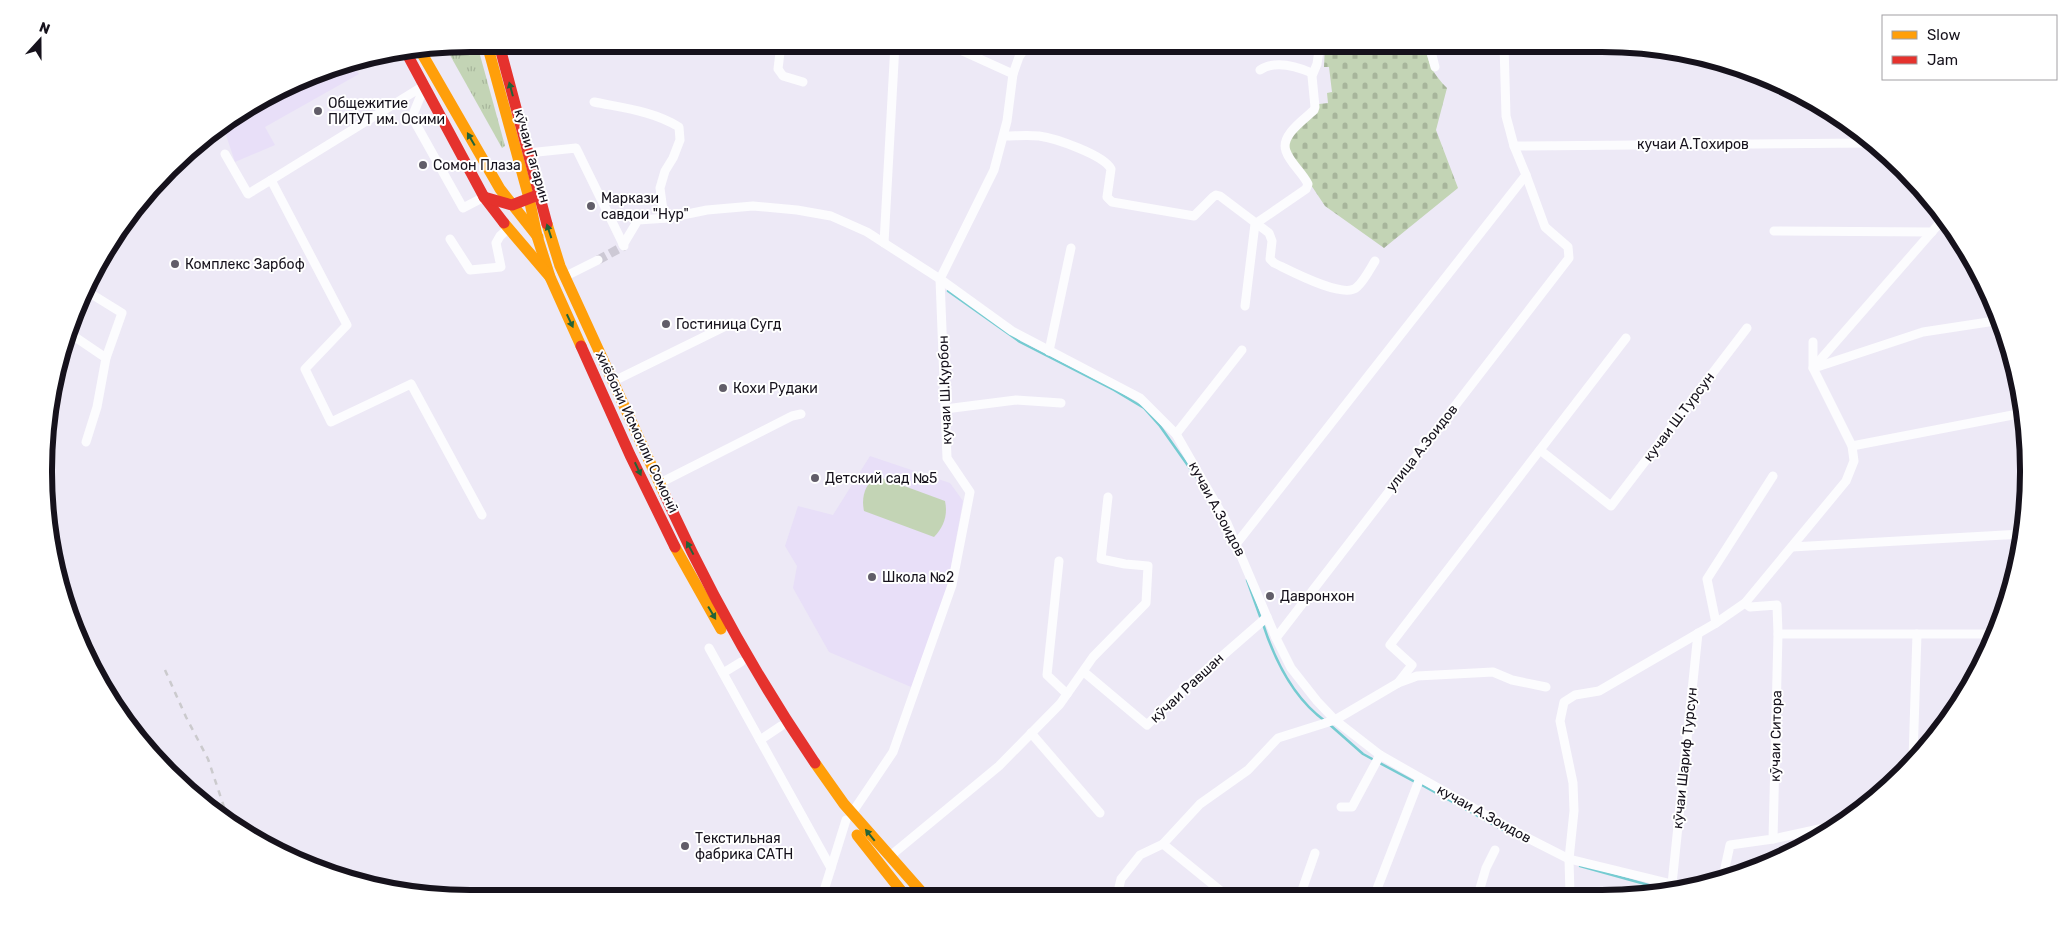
<svg xmlns="http://www.w3.org/2000/svg" width="2072" height="942" font-family="Rubik,sans-serif">
	<defs>
		<pattern id="grass-tufts" width="24" height="20" patternUnits="userSpaceOnUse" patternTransform="scale(1.25)"><rect width="24" height="20" fill="#c3d4b5"/><path d="M3 7l-1-3M5 7V3M7 7l1-3M15 17l-1-3M17 17v-4M19 17l1-3" fill="none" stroke="#a7b59b"/></pattern>
		<pattern id="cemetery-stones" width="16" height="16" patternUnits="userSpaceOnUse" patternTransform="scale(1.25)"><rect width="16" height="16" fill="#c3d4b5"/><path d="M2 7V4a2 2 0 0 1 4 0v3zM10 15v-3a2 2 0 0 1 4 0v3z" fill="#a7b59b"/></pattern>
	</defs>
	<rect width="100%" height="100%" fill="#ede9f6"/>
	<!-- built -->
	<g fill="#e8dff8">
		<polygon points="351,64 359,74 265,127 275,145 235,162 223,126 258,101 333,67"/>
		<polygon points="870,456 950,483 963,501 946,593 911,687 829,652 793,588 797,566 785,546 798,506 833,515"/>
	</g>
	<!-- grass -->
	<polygon fill="url(#grass-tufts)" points="471,44 477,44 505,146 502,148 446,48"/>
	<!-- cemetery -->
	<path fill="url(#cemetery-stones)" d="M1325,44H1425C1427,63 1434,75 1447,88L1436,130L1458,188L1384,248L1325,206L1287,149V139L1319,104L1328,103L1327,93L1332,92L1329,67H1324Z"/>
	<!-- park -->
	<path fill="#c3d4b5" d="M877,476L945,501C948,515 944,527 934,537L864,511C861,497 865,484 877,476Z"/>
	<g fill="none" stroke-linecap="round" stroke-linejoin="round">
		<!-- stream -->
		<g stroke="#75cbd1" stroke-width="2.5">
			<polyline points="948,291 1020,342 1114,390 1144,408 1160,426 1196,477"/>
			<polyline points="1247,580 1261,619"/>
			<path d="M1263,624C1275,661 1293,698 1325,721"/>
			<polyline points="1329,724 1363,754 1415,782"/>
			<polyline points="1420,784 1512,835"/>
			<polyline points="1580,866 1670,891"/>
		</g>
		<!-- street-tunnel -->
		<polyline stroke="#cdc9d5" stroke-width="9" stroke-dasharray="9 4.5" stroke-linecap="butt" points="598,260 624,246"/>
		<!-- street -->
		<g stroke="#fcfcfe" stroke-width="9">
			<polyline points="781,44 778,69 783,76 803,82"/>
			<polyline points="947,44 1013,74"/>
			<polyline points="1429,44 1435,67"/>
			<path d="M1260,70C1275,60 1296,66 1312,73"/>
			<polyline points="425,85 271,180 347,325 305,369 331,422 411,384 482,515"/>
			<polyline points="425,85 412,117 463,208 484,197"/>
			<path d="M594,102C623,108 653,111 679,127L680,140L673,158L665,171L660,188L664,218"/>
			<path d="M1004,136C1016,136 1027,135 1039,136C1055,138 1104,155 1111,169L1107,197L1112,202L1194,216L1213,197L1216,195L1220,196L1269,233L1272,241L1270,259L1274,263C1289,270 1344,300 1357,287C1364,281 1370,269 1375,261"/>
			<polyline points="1514,146 1872,143"/>
			<polyline points="528,153 576,148 624,246"/>
			<polyline points="225,154 248,194 271,180"/>
			<polyline points="1774,231 1932,232"/>
			<polyline points="450,239 470,270 501,267 496,243 500,236 508,229"/>
			<polyline points="884,243 895,44"/>
			<polyline points="623,245 638,220 668,218 707,210 753,206 797,210 831,216 867,232 940,279 1012,331 1140,398 1176,434 1227,523 1276,638 1291,668 1317,701 1335,720 1380,755 1512,830 1569,859 1672,884 1689,886"/>
			<polyline points="566,276 598,260"/>
			<path d="M1245,306L1255,224L1306,189L1308,184C1302,172 1290,163 1286,151C1280,135 1305,119 1314,110L1315,107L1312,76L1317,64L1320,44"/>
			<polyline points="72,335 106,358"/>
			<polyline points="1049,351 1071,248"/>
			<polyline points="1813,368 1944,218"/>
			<polyline points="1814,368 1923,332 1995,321 1999,318"/>
			<polyline points="614,381 732,323"/>
			<polyline points="945,409 1016,400 1061,403"/>
			<polyline points="1176,434 1242,350"/>
			<polyline points="86,442 97,407 106,358 122,313 88,292"/>
			<polyline points="1852,446 2023,413"/>
			<polyline points="1540,450 1611,506 1747,328"/>
			<polyline points="658,484 792,416 801,414"/>
			<polyline points="1237,543 1526,175 1514,146 1506,116 1504,44"/>
			<polyline points="1792,547 2022,534"/>
			<polyline points="1059,561 1047,675 1067,694"/>
			<polyline points="1716,623 1707,579 1773,476"/>
			<polyline points="1778,634 1996,634"/>
			<polyline points="1276,638 1569,258 1568,247 1545,227 1526,175"/>
			<polyline points="709,648 831,868"/>
			<polyline points="1084,672 1147,725 1174,698 1267,617"/>
			<polyline points="723,673 741,662"/>
			<polyline points="1398,683 1412,665 1390,645 1626,338"/>
			<polyline points="1031,733 1100,813"/>
			<polyline points="760,740 781,726"/>
			<polyline points="1913,759 1917,634"/>
			<polyline points="1341,807 1352,807 1380,755"/>
			<polyline points="852,813 893,752 952,585 970,492 947,458 940,279 994,170 1007,121 1013,74 1019,57 1028,44"/>
			<polyline points="1773,839 1833,826"/>
			<polyline points="1163,844 1227,896"/>
			<polyline points="889,857 999,766 1060,704 1093,657 1146,603 1148,566 1125,564 1101,559 1108,497"/>
			<polyline points="1723,877 1730,845 1773,839 1778,634 1777,605 1750,607 1745,603"/>
			<polyline points="1672,884 1698,633"/>
			<polyline points="1381,895 1375,894 1420,778"/>
			<polyline points="1478,895 1486,868 1495,850"/>
			<polyline points="1570,895 1569,859 1574,811 1573,783 1560,721 1564,702 1575,695 1599,691 1716,623 1745,603 1846,481 1854,461 1852,446 1813,368 1813,342"/>
			<polyline points="1117,896 1121,879 1140,855 1163,844 1200,804 1248,770 1278,738 1335,720 1398,683 1417,676 1493,672 1512,680 1546,687"/>
			<polyline points="1300,896 1315,853"/>
			<polyline points="822,897 846,820"/>
		</g>
		<!-- slow -->
		<g stroke="#ff9f0a" stroke-width="11">
			<polyline points="487,44 529,198 537,236 550,277 581,346"/>
			<polyline points="421,52 500,189 538,237"/>
			<polyline points="504,223 550,277"/>
			<polyline points="547,224 560,266 665,495"/>
			<polyline points="675,547 721,629"/>
			<polyline points="815,763 844,804 926,897"/>
			<polyline points="857,835 906,897"/>
		</g>
		<!-- jam -->
		<g stroke="#e5322d" stroke-width="11">
			<polyline points="499,44 547,224"/>
			<polyline points="407,54 484,197 504,223"/>
			<polyline points="484,197 512,205 538,195"/>
			<polyline points="581,346 630,455 675,547"/>
			<path d="M665,495C707,588 757,678 815,763"/>
		</g>
		<!-- rail -->
		<polyline stroke="#cbcacd" stroke-width="2.5" stroke-dasharray="6 6" stroke-linecap="butt" points="165,670 186,717 208,759 227,816"/>
	</g>
	<!-- one-way arrows -->
	<defs><path id="oneway-solid" d="M-6-.8H1V-3.2L6.5 0L1 3.2V.8H-6Z" transform="scale(1.25)"/></defs>
	<g fill="#236338">
		<use href="#oneway-solid" transform="translate(511 89) rotate(-105)"/>
		<use href="#oneway-solid" transform="translate(471 139) rotate(-120)"/>
		<use href="#oneway-solid" transform="translate(549 231) rotate(-108)"/>
		<use href="#oneway-solid" transform="translate(570 321) rotate(65)"/>
		<use href="#oneway-solid" transform="translate(638 469) rotate(65)"/>
		<use href="#oneway-solid" transform="translate(690 548) rotate(-118)"/>
		<use href="#oneway-solid" transform="translate(712 613) rotate(59)"/>
		<use href="#oneway-solid" transform="translate(870 835) rotate(-129)"/>
	</g>
	<!-- markers -->
	<g fill="#615d68" stroke="#fff" stroke-width="2">
		<circle cx="318" cy="111" r="5"/>
		<circle cx="423" cy="165" r="5"/>
		<circle cx="591" cy="206" r="5"/>
		<circle cx="175" cy="264" r="5"/>
		<circle cx="666" cy="324" r="5"/>
		<circle cx="723" cy="388" r="5"/>
		<circle cx="815" cy="478" r="5"/>
		<circle cx="872" cy="577" r="5"/>
		<circle cx="1270" cy="596" r="5"/>
		<circle cx="685" cy="846" r="5"/>
	</g>
	<g text-anchor="middle" dominant-baseline="central" stroke-width="4" stroke-linejoin="round" paint-order="stroke">
		<!-- poi labels -->
		<g font-size="14" fill="#16121c" stroke="#fff" text-anchor="start">
			<text x="328" y="103">Общежитие<tspan x="328" dy="16">ПИТУТ им. Осими</tspan></text>
			<text x="433" y="165">Сомон Плаза</text>
			<text x="601" y="198">Маркази<tspan x="601" dy="16">савдои "Нур"</tspan></text>
			<text x="185" y="264">Комплекс Зарбоф</text>
			<text x="676" y="324">Гостиница Сугд</text>
			<text x="733" y="388">Кохи Рудаки</text>
			<text x="825" y="478">Детский сад №5</text>
			<text x="882" y="577">Школа №2</text>
			<text x="1280" y="596">Давронхон</text>
			<text x="695" y="838">Текстильная<tspan x="695" dy="16">фабрика САТН</tspan></text>
		</g>
		<!-- street labels -->
		<g font-size="14" fill="#16121c" stroke="#fff">
			<text x="1693" y="144">кучаи А.Тохиров</text>
			<text transform="translate(532 156) rotate(74)">кӯчаи Гагарин</text>
			<text transform="translate(945 390) rotate(-92)">кучаи Ш.Қурбон</text>
			<text transform="translate(1679 417) rotate(-53)">кучаи Ш.Турсун</text>
			<text transform="translate(637 432) rotate(65)">хиёбони Исмоили Сомонӣ</text>
			<text transform="translate(1422 448) rotate(-52)">улица А.Зоидов</text>
			<text transform="translate(1217 509) rotate(62)">кучаи А.Зоидов</text>
			<text transform="translate(1187 688) rotate(-43)">кӯчаи Равшан</text>
			<text transform="translate(1776 736) rotate(-89)">кӯчаи Ситора</text>
			<text transform="translate(1685 758) rotate(-84)">кӯчаи Шариф Турсун</text>
			<text transform="translate(1484 814) rotate(29)">кучаи А.Зоидов</text>
		</g>
	</g>
	<!-- crop -->
	<path d="M0 0H2072V942H0ZM470 52H1602A418 418 0 0 1 2020 470V472A418 418 0 0 1 1602 890H470A418 418 0 0 1 52 472V470A418 418 0 0 1 470 52Z" fill="#fff" fill-rule="evenodd"/>
	<path fill="none" stroke="#16121c" stroke-width="6" d="M470 52H1602A418 418 0 0 1 2020 470V472A418 418 0 0 1 1602 890H470A418 418 0 0 1 52 472V470A418 418 0 0 1 470 52Z"/>
	<!-- legend -->
	<rect x="1882" y="15" width="175" height="65" fill="#ffffff" stroke="#a2a0a4"/>
	<rect x="1892" y="31" width="25" height="8" fill="#ff9f0a" stroke="#a2a0a4"/>
	<text x="1927" y="40" font-size="15" fill="#16121c">Slow</text>
	<rect x="1892" y="56" width="25" height="8" fill="#e5322d" stroke="#a2a0a4"/>
	<text x="1927" y="65" font-size="15" fill="#16121c">Jam</text>
	<!-- north arrow -->
	<g transform="translate(40 40) rotate(21)" stroke="#ffffff" stroke-width="4" paint-order="stroke">
	<path d="M0-4L9 19L0 12L-9 19Z" fill="#16121c"/>
	<text y="-8" font-size="14" font-weight="bold" text-anchor="middle" fill="#16121c">N</text>
	</g>
</svg>
